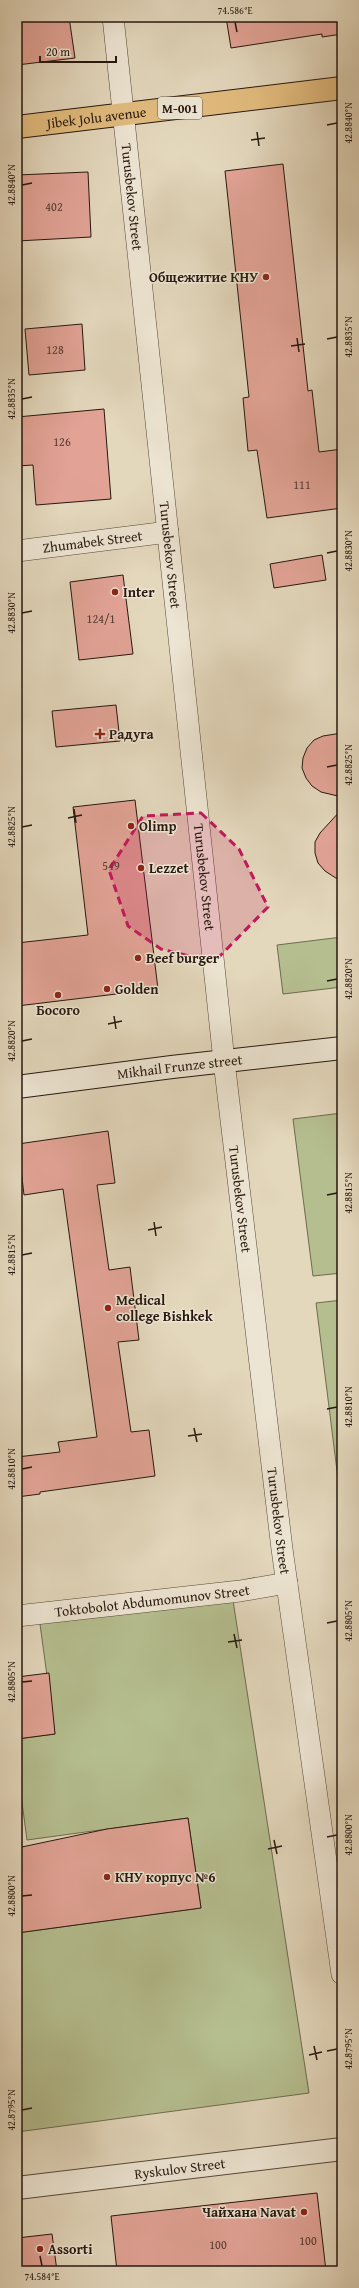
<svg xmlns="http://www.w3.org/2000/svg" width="359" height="2288" font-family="'Gentium Book Plus',serif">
	<rect width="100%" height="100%" fill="#e3d7bc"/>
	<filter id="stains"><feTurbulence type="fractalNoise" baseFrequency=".005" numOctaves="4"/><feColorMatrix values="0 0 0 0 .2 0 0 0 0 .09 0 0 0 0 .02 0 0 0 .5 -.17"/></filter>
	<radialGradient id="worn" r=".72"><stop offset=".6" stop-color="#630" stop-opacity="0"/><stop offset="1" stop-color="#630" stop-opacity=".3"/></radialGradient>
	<!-- green -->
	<g fill="#b5be8f" stroke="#6e6b4f">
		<polygon points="342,937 342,987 283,994 277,945"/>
		<polygon points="342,1113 342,1273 313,1276 293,1119"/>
		<polygon points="342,1300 342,1503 341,1503 316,1303"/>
		<polygon points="232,1594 309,2093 17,2132 17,1933 201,1908 188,1818 27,1840 17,1765 17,1739 55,1734 39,1617"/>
	</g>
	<!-- building -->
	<g fill="#e2a396" stroke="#27180f">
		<polygon points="17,17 69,17 75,58 17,65"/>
		<polygon points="226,17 342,17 342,34 322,37 322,34 231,48"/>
		<polygon points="283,164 308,391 312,390 319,452 342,449 342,508 267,518 257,450 248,451 243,398 249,397 225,171"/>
		<polygon points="88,172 91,237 17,241 17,175"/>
		<polygon points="82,324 85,370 29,375 25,329"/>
		<polygon points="104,409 111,499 36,505 33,465 17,466 17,417"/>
		<polygon points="322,555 326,580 274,588 270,564"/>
		<polygon points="123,575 133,654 79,660 70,582"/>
		<polygon points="116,705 120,741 56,747 52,711"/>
		<polygon points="342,733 342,797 321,792 312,786 306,778 302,768 303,758 307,748 314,740 323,736"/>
		<polygon points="135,800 158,989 17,1006 17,943 88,935 73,807"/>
		<polygon points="342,809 342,882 325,871 318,863 315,853 315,842 320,833"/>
		<polygon points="108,1131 115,1183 97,1185 109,1270 130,1267 139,1340 118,1342 131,1432 149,1430 155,1476 40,1492 40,1494 17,1497 17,1457 60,1452 58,1442 97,1437 63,1189 24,1195 18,1144"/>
		<polygon points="49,1673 55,1734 17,1739 17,1677"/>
		<polygon points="188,1818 201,1908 17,1933 17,1848 107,1829"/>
		<polygon points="317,2193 326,2271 117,2271 111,2216"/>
		<polygon points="52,2234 57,2271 17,2271 17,2238"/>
	</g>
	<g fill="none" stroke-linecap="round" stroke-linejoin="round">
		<!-- minor casing -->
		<g stroke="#56483a" stroke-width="22">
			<g id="minor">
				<path id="s1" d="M113,17L224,1061L282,1549L342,1974"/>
				<path id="s2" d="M17,551L168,532"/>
				<path id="s3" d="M17,1616L240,1591L287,1583"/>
			</g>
		</g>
		<!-- tertiary casing -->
		<g stroke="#56483a" stroke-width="24">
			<g id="tertiary">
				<path id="s4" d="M17,2188L342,2149"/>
			</g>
		</g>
		<!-- secondary casing -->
		<g stroke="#27180f" stroke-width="24">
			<g id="secondary">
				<path id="s5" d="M17,1087L172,1067L342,1048"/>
			</g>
		</g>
		<!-- primary casing -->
		<g stroke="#27180f" stroke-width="24">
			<g id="primary">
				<path id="s6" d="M17,127L342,88"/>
			</g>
		</g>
		<!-- minor -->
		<use href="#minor" stroke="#ede5d3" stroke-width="21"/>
		<!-- tertiary -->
		<use href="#tertiary" stroke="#ede5d3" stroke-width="22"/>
		<!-- secondary -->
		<use href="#secondary" stroke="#ede5d3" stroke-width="22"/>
		<!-- primary -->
		<use href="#primary" stroke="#e2bc7e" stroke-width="22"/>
	</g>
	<!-- marked area -->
	<path fill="#c2185b" fill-opacity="0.2" stroke="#c2185b" stroke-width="3" stroke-dasharray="8 5" stroke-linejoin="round" d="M201,813L239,849L268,907L214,962L161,949L128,926L109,870L143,816Z"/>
	<!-- ticks -->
	<path fill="none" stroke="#27180f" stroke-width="1.5" d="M235,22L237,32M327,125L337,123M257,132L259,146M251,140L265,138M22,185L32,183M297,338L299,352M327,339L337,337M291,346L305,344M22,399L32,397M327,553L337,551M22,613L32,611M327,767L337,765M74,809L76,823M68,818L82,815M22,827L32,825M327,981L337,979M114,1016L116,1029M108,1024L122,1021M22,1041L32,1039M327,1195L337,1193M154,1222L156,1236M148,1230L162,1227M22,1255L32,1253M327,1409L337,1407M194,1428L197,1442M188,1436L202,1434M22,1469L32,1467M327,1623L337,1621M234,1634L237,1648M228,1642L242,1640M22,1682L32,1681M327,1837L337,1835M274,1840L277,1854M268,1849L282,1846M22,1896L32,1895M314,2046L317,2060M327,2051L337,2049M309,2055L322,2052M22,2110L32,2108M40,2256L42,2266"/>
	<!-- markers -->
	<g fill="#8f2418" stroke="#ede5d3" stroke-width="1.5">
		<circle cx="266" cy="277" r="4"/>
		<circle cx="115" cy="592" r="4"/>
		<path d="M98 728h4v4h4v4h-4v4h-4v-4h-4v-4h4z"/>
		<circle cx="131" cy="826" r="4"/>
		<circle cx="141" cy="868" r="4"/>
		<circle cx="138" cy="958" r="4"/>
		<circle cx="107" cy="989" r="4"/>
		<circle cx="58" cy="995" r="4"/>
		<circle cx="108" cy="1308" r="4"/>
		<circle cx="107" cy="1877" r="4"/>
		<circle cx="304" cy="2212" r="4"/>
		<circle cx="40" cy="2249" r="4"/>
	</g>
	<g text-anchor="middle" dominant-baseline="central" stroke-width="3" stroke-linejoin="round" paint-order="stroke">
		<!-- number labels -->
		<g font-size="12" fill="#563b31">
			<text x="54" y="206">402</text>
			<text x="55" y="349">128</text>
			<text x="62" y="441">126</text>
			<text x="302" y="484">111</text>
			<text x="101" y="618">124/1</text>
			<text x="111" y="865">549</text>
			<text x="308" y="2240">100</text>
			<text x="218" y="2244">100</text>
		</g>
		<!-- shield labels -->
		<rect fill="#ede5d3" stroke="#62564a" stroke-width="1" x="158" y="97" width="44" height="22" rx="3"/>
		<g font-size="13" font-weight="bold" fill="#27180f">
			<text x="180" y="108">М-001</text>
		</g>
		<!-- street labels -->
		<g font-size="14" fill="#27180f" stroke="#ede5d3">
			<text stroke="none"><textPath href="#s6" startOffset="80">Jibek Jolu avenue</textPath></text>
			<text stroke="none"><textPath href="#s1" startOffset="181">Turusbekov Street</textPath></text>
			<text stroke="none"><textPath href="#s2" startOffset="76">Zhumabek Street</textPath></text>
			<text stroke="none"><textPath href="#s1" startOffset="541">Turusbekov Street</textPath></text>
			<text stroke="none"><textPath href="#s1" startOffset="865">Turusbekov Street</textPath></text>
			<text stroke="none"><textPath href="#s5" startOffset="164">Mikhail Frunze street</textPath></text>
			<text stroke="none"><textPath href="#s1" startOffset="1189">Turusbekov Street</textPath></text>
			<text stroke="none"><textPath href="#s1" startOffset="1513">Turusbekov Street</textPath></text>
			<text stroke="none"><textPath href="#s3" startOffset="136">Toktobolot Abdumomunov Street</textPath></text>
			<text stroke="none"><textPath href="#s4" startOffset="164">Ryskulov Street</textPath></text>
		</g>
		<!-- poi labels -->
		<g font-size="14" font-weight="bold" fill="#27180f" stroke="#ede5d3" text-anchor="start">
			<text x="258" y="277" text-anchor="end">Общежитие КНУ</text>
			<text x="123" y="592">Inter</text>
			<text x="109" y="734">Радуга</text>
			<text x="139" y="826">Olimp</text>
			<text x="149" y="868">Lezzet</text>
			<text x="146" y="958">Beef burger</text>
			<text x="115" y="989">Golden</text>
			<text x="58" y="1010" text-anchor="middle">Босого</text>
			<text x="116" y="1300">Medical<tspan x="116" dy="16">college Bishkek</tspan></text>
			<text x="115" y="1877">КНУ корпус №6</text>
			<text x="296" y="2212" text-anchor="end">Чайхана Navat</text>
			<text x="48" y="2249">Assorti</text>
		</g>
	</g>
	<!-- margin -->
	<rect width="359" height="2288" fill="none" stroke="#e3d7bc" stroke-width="44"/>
	<!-- scale -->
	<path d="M40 56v6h76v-6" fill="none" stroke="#27180f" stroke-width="2"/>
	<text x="46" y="56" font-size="12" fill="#27180f" stroke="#ede5d3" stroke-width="3" paint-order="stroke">20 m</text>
	<rect x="22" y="22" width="315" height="2244" fill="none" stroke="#27180f" stroke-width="1.5"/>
	<g font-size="10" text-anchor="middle" fill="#27180f">
		<text x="235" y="14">74.586°E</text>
		<text transform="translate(348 123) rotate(-90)" y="4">42.8840°N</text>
		<text transform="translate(11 185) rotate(-90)" y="4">42.8840°N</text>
		<text transform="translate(348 337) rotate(-90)" y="4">42.8835°N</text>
		<text transform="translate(11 399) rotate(-90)" y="4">42.8835°N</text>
		<text transform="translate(348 551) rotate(-90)" y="4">42.8830°N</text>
		<text transform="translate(11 613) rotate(-90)" y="4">42.8830°N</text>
		<text transform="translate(348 765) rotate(-90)" y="4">42.8825°N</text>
		<text transform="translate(11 827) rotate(-90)" y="4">42.8825°N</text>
		<text transform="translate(348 979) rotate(-90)" y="4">42.8820°N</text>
		<text transform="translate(11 1041) rotate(-90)" y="4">42.8820°N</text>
		<text transform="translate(348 1193) rotate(-90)" y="4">42.8815°N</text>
		<text transform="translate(11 1255) rotate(-90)" y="4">42.8815°N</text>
		<text transform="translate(348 1407) rotate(-90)" y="4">42.8810°N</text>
		<text transform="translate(11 1469) rotate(-90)" y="4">42.8810°N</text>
		<text transform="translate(348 1621) rotate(-90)" y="4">42.8805°N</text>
		<text transform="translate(11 1682) rotate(-90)" y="4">42.8805°N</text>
		<text transform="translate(348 1835) rotate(-90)" y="4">42.8800°N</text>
		<text transform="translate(11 1896) rotate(-90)" y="4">42.8800°N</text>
		<text transform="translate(348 2049) rotate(-90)" y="4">42.8795°N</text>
		<text transform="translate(11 2110) rotate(-90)" y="4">42.8795°N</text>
		<text x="42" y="2280">74.584°E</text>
	</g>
	<rect width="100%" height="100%" filter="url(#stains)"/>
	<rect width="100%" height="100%" fill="url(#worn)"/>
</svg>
